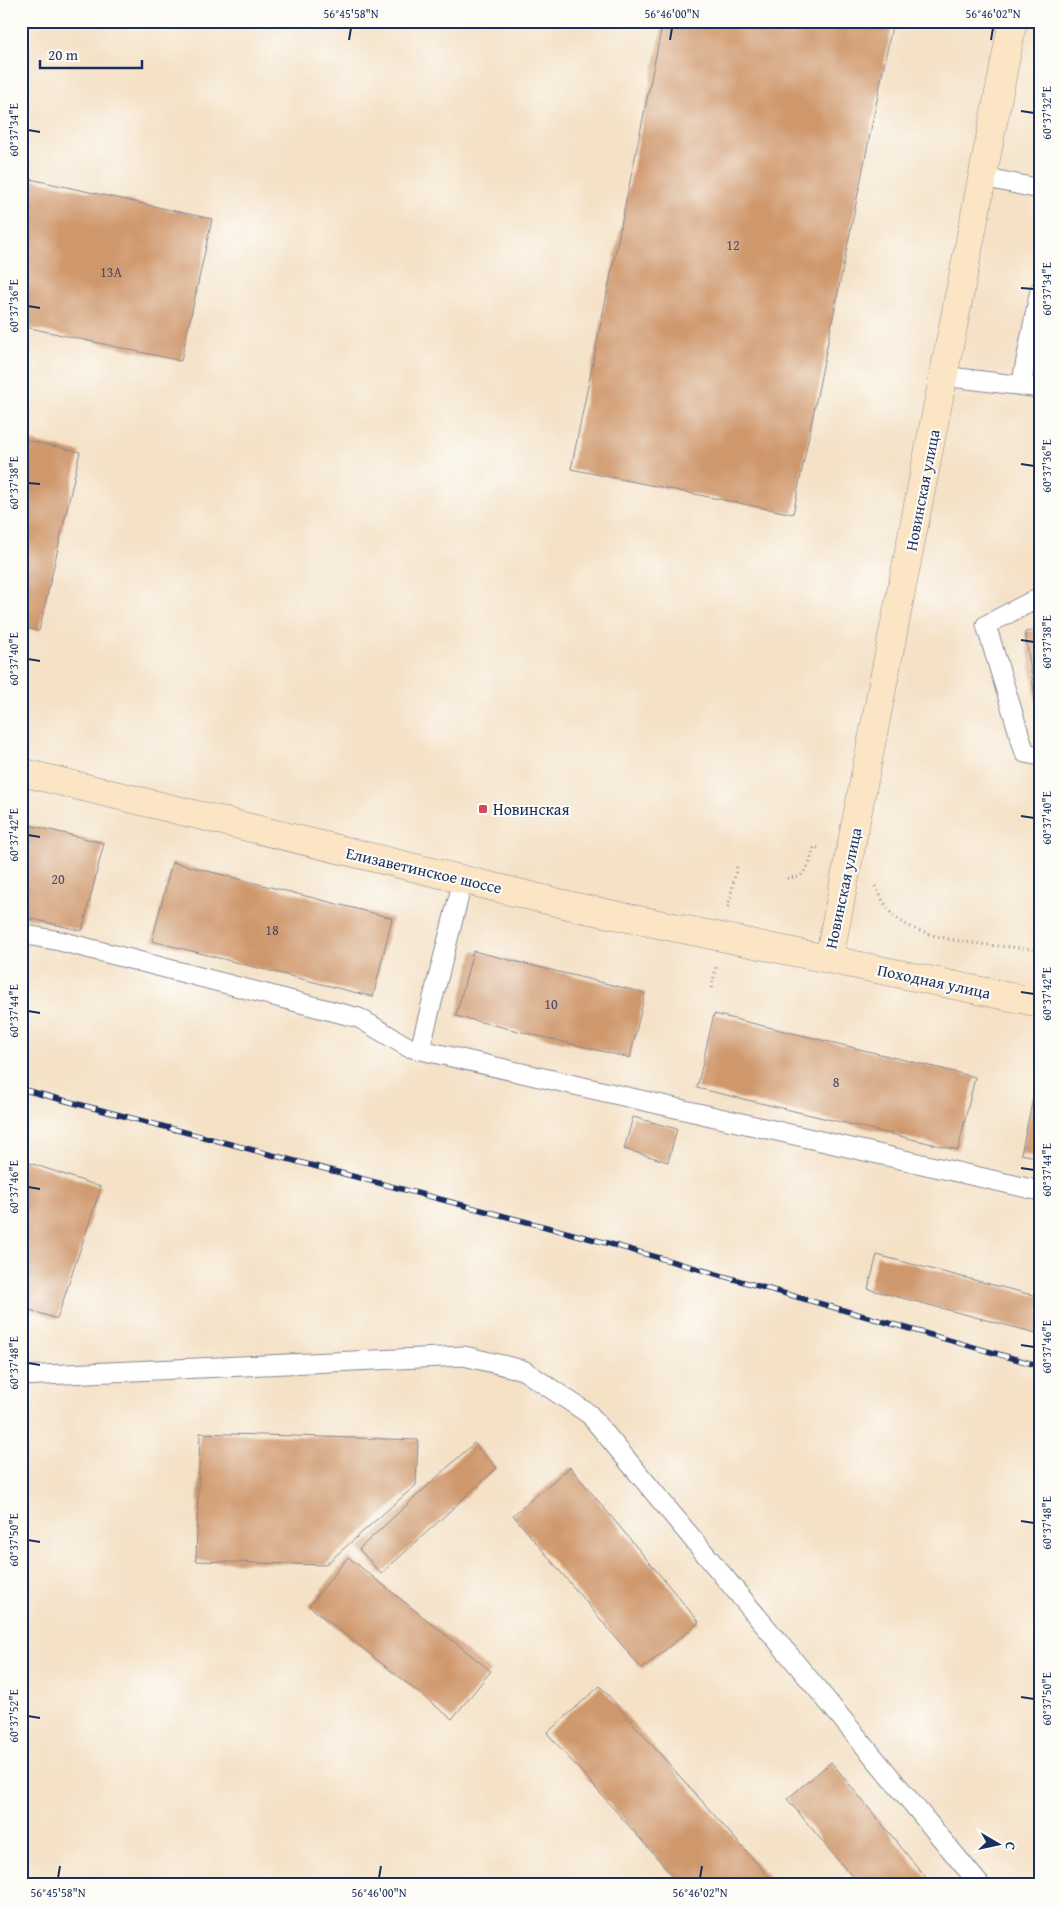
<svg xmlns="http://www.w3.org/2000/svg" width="1061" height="1906" font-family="'Gentium Book Plus',serif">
	<rect width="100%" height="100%" fill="#fdfcf7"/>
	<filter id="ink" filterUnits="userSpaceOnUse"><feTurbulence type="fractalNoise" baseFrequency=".02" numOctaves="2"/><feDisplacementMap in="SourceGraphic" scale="10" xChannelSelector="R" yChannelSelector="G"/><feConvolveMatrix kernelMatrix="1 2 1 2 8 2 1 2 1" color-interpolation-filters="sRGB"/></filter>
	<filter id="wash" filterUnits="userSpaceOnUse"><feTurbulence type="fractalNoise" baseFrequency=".0096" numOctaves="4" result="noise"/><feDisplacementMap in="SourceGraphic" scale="20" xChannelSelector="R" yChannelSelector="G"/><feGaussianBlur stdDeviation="1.12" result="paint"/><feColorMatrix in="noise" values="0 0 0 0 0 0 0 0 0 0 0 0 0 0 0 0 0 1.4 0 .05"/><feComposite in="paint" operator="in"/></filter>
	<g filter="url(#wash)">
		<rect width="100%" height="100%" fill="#f4e1c6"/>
		<g id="blocks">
			<!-- building -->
			<g fill="#cf976c">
				<polygon points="663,21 893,21 793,514 571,469"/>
				<polygon points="21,177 212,219 181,361 21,326"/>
				<polygon points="21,439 80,452 39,631 21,627"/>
				<polygon points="1040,630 1040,702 1036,703 1025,632"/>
				<polygon points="21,823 104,843 82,931 21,916"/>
				<polygon points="172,862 392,918 373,997 152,941"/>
				<polygon points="473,951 645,993 630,1058 456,1016"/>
				<polygon points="714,1014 975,1077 958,1150 697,1088"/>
				<polygon points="1034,1094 1040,1095 1040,1158 1021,1154"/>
				<polygon points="633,1117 677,1129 668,1162 624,1149"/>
				<polygon points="21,1160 101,1187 57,1319 21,1307"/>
				<polygon points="877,1255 1040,1297 1040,1334 868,1289"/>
				<polygon points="200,1433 418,1440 416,1485 325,1565 196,1561"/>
				<polygon points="474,1443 497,1468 381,1574 359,1549"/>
				<polygon points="570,1467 699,1622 642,1669 513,1515"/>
				<polygon points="348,1557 491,1671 452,1719 309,1606"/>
				<polygon points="600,1686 776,1885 681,1885 547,1733"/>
				<polygon points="831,1762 932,1885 859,1885 787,1799"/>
			</g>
		</g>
	</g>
	<g filter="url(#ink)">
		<use href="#blocks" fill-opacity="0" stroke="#888892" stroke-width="1"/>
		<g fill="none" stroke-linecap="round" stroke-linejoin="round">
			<!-- service casing -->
			<g stroke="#888892" stroke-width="21">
				<g id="service">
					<polyline points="983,177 1040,189"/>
					<polyline points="943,376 1040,388"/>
					<polyline points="1021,386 1040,290"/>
					<polyline points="1040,597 986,625 1025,753 1040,756"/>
					<polyline points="21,934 60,941 359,1018 408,1047 1040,1191"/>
					<polyline points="420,1049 463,880"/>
					<polyline points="21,1376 464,1356 523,1370 589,1414 980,1885"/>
				</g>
			</g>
			<!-- secondary casing -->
			<g stroke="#888892" stroke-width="29">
				<g id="secondary">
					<polyline points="21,772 576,907 1040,1003"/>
					<polyline points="829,959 1013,21"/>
				</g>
			</g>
			<!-- path -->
			<g stroke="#888892" stroke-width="3" stroke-dasharray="1 4" stroke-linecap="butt">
				<polyline points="787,878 800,877 809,865 814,847 818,848"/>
				<path d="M875,886C880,894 885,906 891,913C919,944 1000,945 1040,950"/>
				<polyline points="728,907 737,866"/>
				<polyline points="712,988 716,967"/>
			</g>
			<!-- service -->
			<use href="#service" stroke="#fff" stroke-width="19"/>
			<!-- secondary -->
			<use href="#secondary" stroke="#fce5c4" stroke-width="28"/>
			<!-- rail casing -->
			<g stroke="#1b2f5e" stroke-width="5.5">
				<polyline id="rail" points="21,1089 607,1243 1040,1366"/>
			</g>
			<!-- rail -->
			<use href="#rail" stroke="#fdfcf7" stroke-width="4" stroke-dasharray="11" stroke-linecap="butt"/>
		</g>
	</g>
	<!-- ticks -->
	<path fill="none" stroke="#1b2f5e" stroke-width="2" d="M349,40L351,28M670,40L672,28M991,40L993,28M1021,111L1034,113M28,130L40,132M1021,288L1034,289M28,306L40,308M1021,464L1034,466M28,483L40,484M1021,640L1034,642M28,659L40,661M1021,816L1034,818M28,835L40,837M1021,992L1034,994M28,1011L40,1013M1021,1168L1034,1170M28,1187L40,1189M1021,1345L1034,1347M28,1363L40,1365M1021,1521L1034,1523M28,1540L40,1542M1021,1697L1034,1699M28,1716L40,1718M58,1878L60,1866M379,1878L381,1866M700,1878L702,1866"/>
	<!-- markers -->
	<rect fill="#d1495b" stroke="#fdfcf7" stroke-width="2" x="478" y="804" width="10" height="10" rx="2.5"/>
	<g text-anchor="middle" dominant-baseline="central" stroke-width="4" stroke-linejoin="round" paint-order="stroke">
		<!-- number labels -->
		<g font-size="14" fill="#484962">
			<text x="733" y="245">12</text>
			<text x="111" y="272">13А</text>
			<text x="58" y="879">20</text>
			<text x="272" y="930">18</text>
			<text x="551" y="1004">10</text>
			<text x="836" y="1082">8</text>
		</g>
		<!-- street labels -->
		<g font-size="16" fill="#1b2f5e" stroke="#fdfcf7">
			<text transform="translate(922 490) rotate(-79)">Новинская улица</text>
			<text transform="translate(424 870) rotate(13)">Елизаветинское шоссе</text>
			<text transform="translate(843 888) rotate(-78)">Новинская улица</text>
			<text transform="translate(934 981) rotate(12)">Походная улица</text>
		</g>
		<!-- poi labels -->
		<g font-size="16" fill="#1b2f5e" stroke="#fdfcf7" text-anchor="start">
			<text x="493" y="809">Новинская</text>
		</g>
	</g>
	<!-- margin -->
	<rect width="1061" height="1906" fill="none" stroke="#fdfcf7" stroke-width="55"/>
	<!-- north arrow -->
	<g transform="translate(998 1844) rotate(99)" stroke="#fdfcf7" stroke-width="4" paint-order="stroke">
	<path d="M0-4L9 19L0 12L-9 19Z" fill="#1b2f5e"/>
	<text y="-8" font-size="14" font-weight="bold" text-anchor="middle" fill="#1b2f5e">С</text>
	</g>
	<!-- scale -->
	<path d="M40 60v8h102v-8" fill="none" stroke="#1b2f5e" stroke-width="2.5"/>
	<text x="48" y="60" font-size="15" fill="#1b2f5e" stroke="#fdfcf7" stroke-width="4" paint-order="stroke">20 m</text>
	<rect x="28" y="28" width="1006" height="1850" fill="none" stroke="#1b2f5e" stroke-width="2"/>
	<g font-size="12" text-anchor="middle" fill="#1b2f5e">
		<text x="351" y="18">56°45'58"N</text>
		<text x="672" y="18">56°46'00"N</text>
		<text x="993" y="18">56°46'02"N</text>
		<text transform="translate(1047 113) rotate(-90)" y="4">60°37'32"E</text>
		<text transform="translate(14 130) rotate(-90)" y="4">60°37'34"E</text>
		<text transform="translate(1047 289) rotate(-90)" y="4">60°37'34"E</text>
		<text transform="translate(14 306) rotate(-90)" y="4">60°37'36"E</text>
		<text transform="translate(1047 466) rotate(-90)" y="4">60°37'36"E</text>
		<text transform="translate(14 483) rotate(-90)" y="4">60°37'38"E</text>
		<text transform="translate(1047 642) rotate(-90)" y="4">60°37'38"E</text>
		<text transform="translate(14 659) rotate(-90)" y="4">60°37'40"E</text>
		<text transform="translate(1047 818) rotate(-90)" y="4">60°37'40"E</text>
		<text transform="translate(14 835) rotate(-90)" y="4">60°37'42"E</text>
		<text transform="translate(1047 994) rotate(-90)" y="4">60°37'42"E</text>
		<text transform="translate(14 1011) rotate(-90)" y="4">60°37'44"E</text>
		<text transform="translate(1047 1170) rotate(-90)" y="4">60°37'44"E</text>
		<text transform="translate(14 1187) rotate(-90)" y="4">60°37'46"E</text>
		<text transform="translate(1047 1347) rotate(-90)" y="4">60°37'46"E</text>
		<text transform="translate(14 1363) rotate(-90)" y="4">60°37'48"E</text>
		<text transform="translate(1047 1523) rotate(-90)" y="4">60°37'48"E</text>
		<text transform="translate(14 1540) rotate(-90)" y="4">60°37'50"E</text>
		<text transform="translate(1047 1699) rotate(-90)" y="4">60°37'50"E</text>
		<text transform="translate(14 1716) rotate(-90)" y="4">60°37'52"E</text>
		<text x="58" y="1897">56°45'58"N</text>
		<text x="379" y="1897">56°46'00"N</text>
		<text x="700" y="1897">56°46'02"N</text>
	</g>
</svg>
